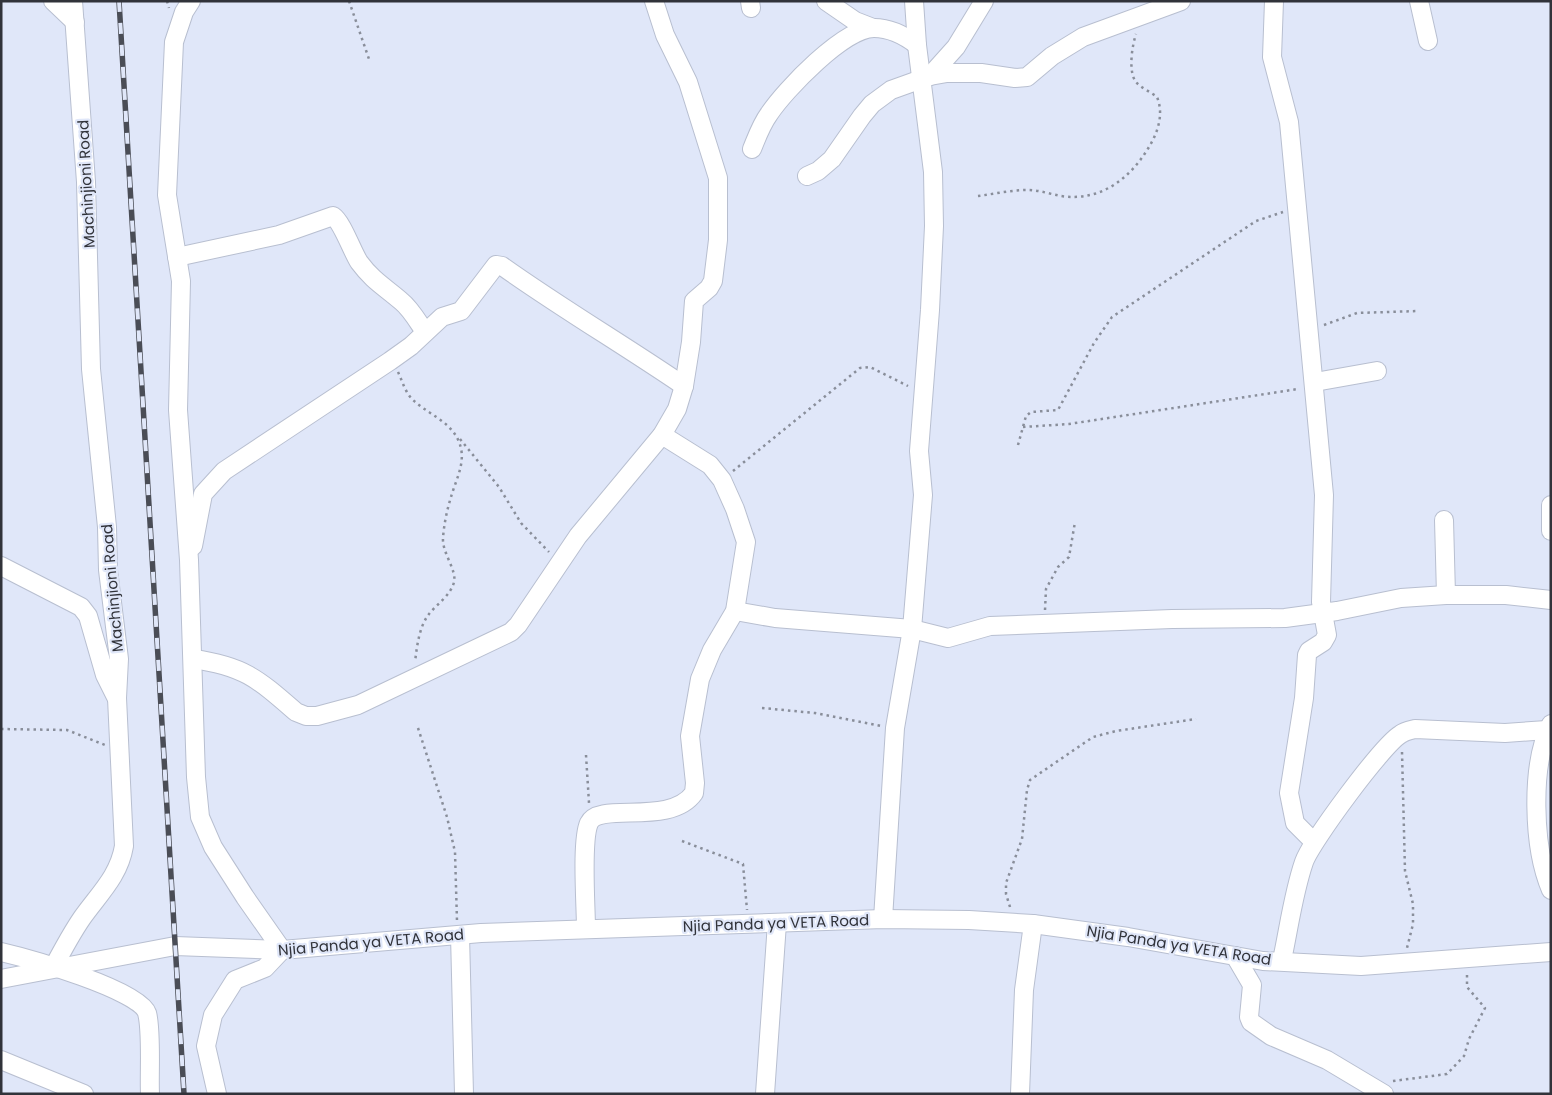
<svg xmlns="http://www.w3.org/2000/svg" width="1552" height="1095" font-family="Poppins,sans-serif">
	<rect width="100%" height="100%" fill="#e0e7f9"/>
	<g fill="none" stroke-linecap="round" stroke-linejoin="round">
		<!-- minor casing -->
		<g stroke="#b8bfd0" stroke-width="20">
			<g id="minor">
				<polyline points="53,1 75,22"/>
				<polyline points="191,1 184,12 174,42 167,195 181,281 178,410 189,560 196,777 200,817 213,847 245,897 282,950 265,968 235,980 213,1015 206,1046 217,1094"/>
				<polyline points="750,1 751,8"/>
				<polyline points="826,1 855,21 873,28"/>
				<polyline points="1274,1 1272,57 1289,122 1324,495 1321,602 1327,635 1323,642 1309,651 1307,655 1304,698 1289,793 1295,823 1314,842"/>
				<polyline points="1419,1 1428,41"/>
				<polyline points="930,76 956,47 984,1"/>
				<path d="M752,149C757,137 761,125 769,114C785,90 844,28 874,28C891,28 904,35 917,45"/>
				<polyline points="807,176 818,171 832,159 862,116 872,104 891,90 930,76 947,73 981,73 1015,78 1027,77 1052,56 1083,37 1181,1"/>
				<path d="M177,257L279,235L333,216C342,222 352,251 359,262C373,281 385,287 401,301C411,309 418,322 425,332"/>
				<polyline points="1315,382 1377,371"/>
				<polyline points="1551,505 1551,531"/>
				<polyline points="1444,520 1446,595"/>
				<path d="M193,546L203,494L224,471L390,361L411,346L442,317L461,311L496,265L502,266C561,308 624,345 684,386"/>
				<polyline points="1,566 81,607 88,616 105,675 116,697"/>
				<polyline points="735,611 775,618 912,629 948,638 990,626 1172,619 1285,618 1337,611 1401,598 1446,595 1506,595 1551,600"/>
				<path d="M193,659C244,666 258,679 296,712L306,716H317L358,705L511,632L518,625L578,536L662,435L677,409L684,386L691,342L694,301L709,288L713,281L718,240V178L688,82L665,35L654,1"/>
				<path d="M1551,724C1530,765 1533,848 1551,890"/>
				<polyline points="883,919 895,728 912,629 923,495 919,451 930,310 934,226 933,172 917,45 914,1"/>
				<path d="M586,929C586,906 581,841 589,823C599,801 670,827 694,793L695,783L690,736L700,679L712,650L735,611L746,542L735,509L722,480L710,465L662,435"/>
				<polyline points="460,935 464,1094"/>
				<path d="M1,952C27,958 140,990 147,1013C152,1031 149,1074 150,1094"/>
				<polyline points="1235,956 1252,985 1249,1017 1251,1022 1271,1036 1327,1060 1384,1094"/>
				<path d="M1282,960C1289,928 1293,894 1304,862C1311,842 1383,744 1401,734C1405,731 1411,730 1415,729L1505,733L1547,730"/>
				<path d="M53,968C62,951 71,934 82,918C99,894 119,876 124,846L117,698L119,659L108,570L107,527L91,369L86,182L73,1"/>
				<polyline points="1,979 175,946 282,950 481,933 883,919 969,920 1033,924 1128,937 1263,961 1361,966 1551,952"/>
				<polyline points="1,1060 84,1094"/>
				<polyline points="765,1094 777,923"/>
				<polyline points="1020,1094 1024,990 1033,924"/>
			</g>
		</g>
		<!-- path -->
		<g stroke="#898e9a" stroke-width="2.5" stroke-dasharray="2.5 4" stroke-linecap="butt">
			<polyline points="167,1 169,8"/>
			<polyline points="349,1 370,62"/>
			<path d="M978,196C994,194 1011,190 1027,190C1039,190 1050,194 1061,196C1100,202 1130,179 1149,147C1158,132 1164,114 1157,97C1151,92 1141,88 1136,82C1128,72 1132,46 1136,34"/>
			<polyline points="1324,325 1357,313 1418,311"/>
			<path d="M398,372C402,380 405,392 412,399C427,414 451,421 459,442C467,461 456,479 451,497C447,510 444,524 443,538C442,553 457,570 454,582C451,595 437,604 429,614C419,627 417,646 415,662"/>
			<polyline points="1023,427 1069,424 1298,389"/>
			<polyline points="460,439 499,487 521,523 549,552"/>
			<polyline points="1018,445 1026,416 1031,412 1058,410 1094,343 1112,317 1256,221 1283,212"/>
			<polyline points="733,471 860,368 870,367 908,386"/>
			<polyline points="1045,610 1046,589 1058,567 1069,557 1075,522"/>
			<polyline points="762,708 815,713 881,726"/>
			<polyline points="418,728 447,817 455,852 457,921"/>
			<polyline points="1,729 67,730 105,745"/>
			<polyline points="1402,752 1405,871 1413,904 1413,924 1407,948"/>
			<polyline points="586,755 589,803"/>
			<polyline points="682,841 743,864 747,910"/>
			<polyline points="1010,907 1006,894 1006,883 1022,839 1027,790 1030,780 1093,737 1116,731 1196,719"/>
			<polyline points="1393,1081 1447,1074 1464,1056 1469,1039 1485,1008 1467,987 1467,973"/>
		</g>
		<!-- minor -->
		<use href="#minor" stroke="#fff" stroke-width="18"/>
		<!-- rail casing -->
		<g stroke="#4a4d56" stroke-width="5.5">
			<polyline id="rail" points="119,1 184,1094"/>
		</g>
		<!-- rail -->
		<use href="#rail" stroke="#e0e7f9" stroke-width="4" stroke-dasharray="11" stroke-linecap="butt"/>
	</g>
	<g text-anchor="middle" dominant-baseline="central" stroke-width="4.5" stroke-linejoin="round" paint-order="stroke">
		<!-- street labels -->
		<g font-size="15" fill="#31333a" stroke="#e0e7f9">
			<text transform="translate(86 184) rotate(-93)">Machinjioni Road</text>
			<text transform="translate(112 588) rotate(-95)">Machinjioni Road</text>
			<text transform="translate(776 923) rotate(-2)">Njia Panda ya VETA Road</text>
			<text transform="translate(371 942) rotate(-5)">Njia Panda ya VETA Road</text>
			<text transform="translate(1179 945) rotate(9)">Njia Panda ya VETA Road</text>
		</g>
	</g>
	<!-- border -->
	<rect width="1552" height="1095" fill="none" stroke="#31333a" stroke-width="5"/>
</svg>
